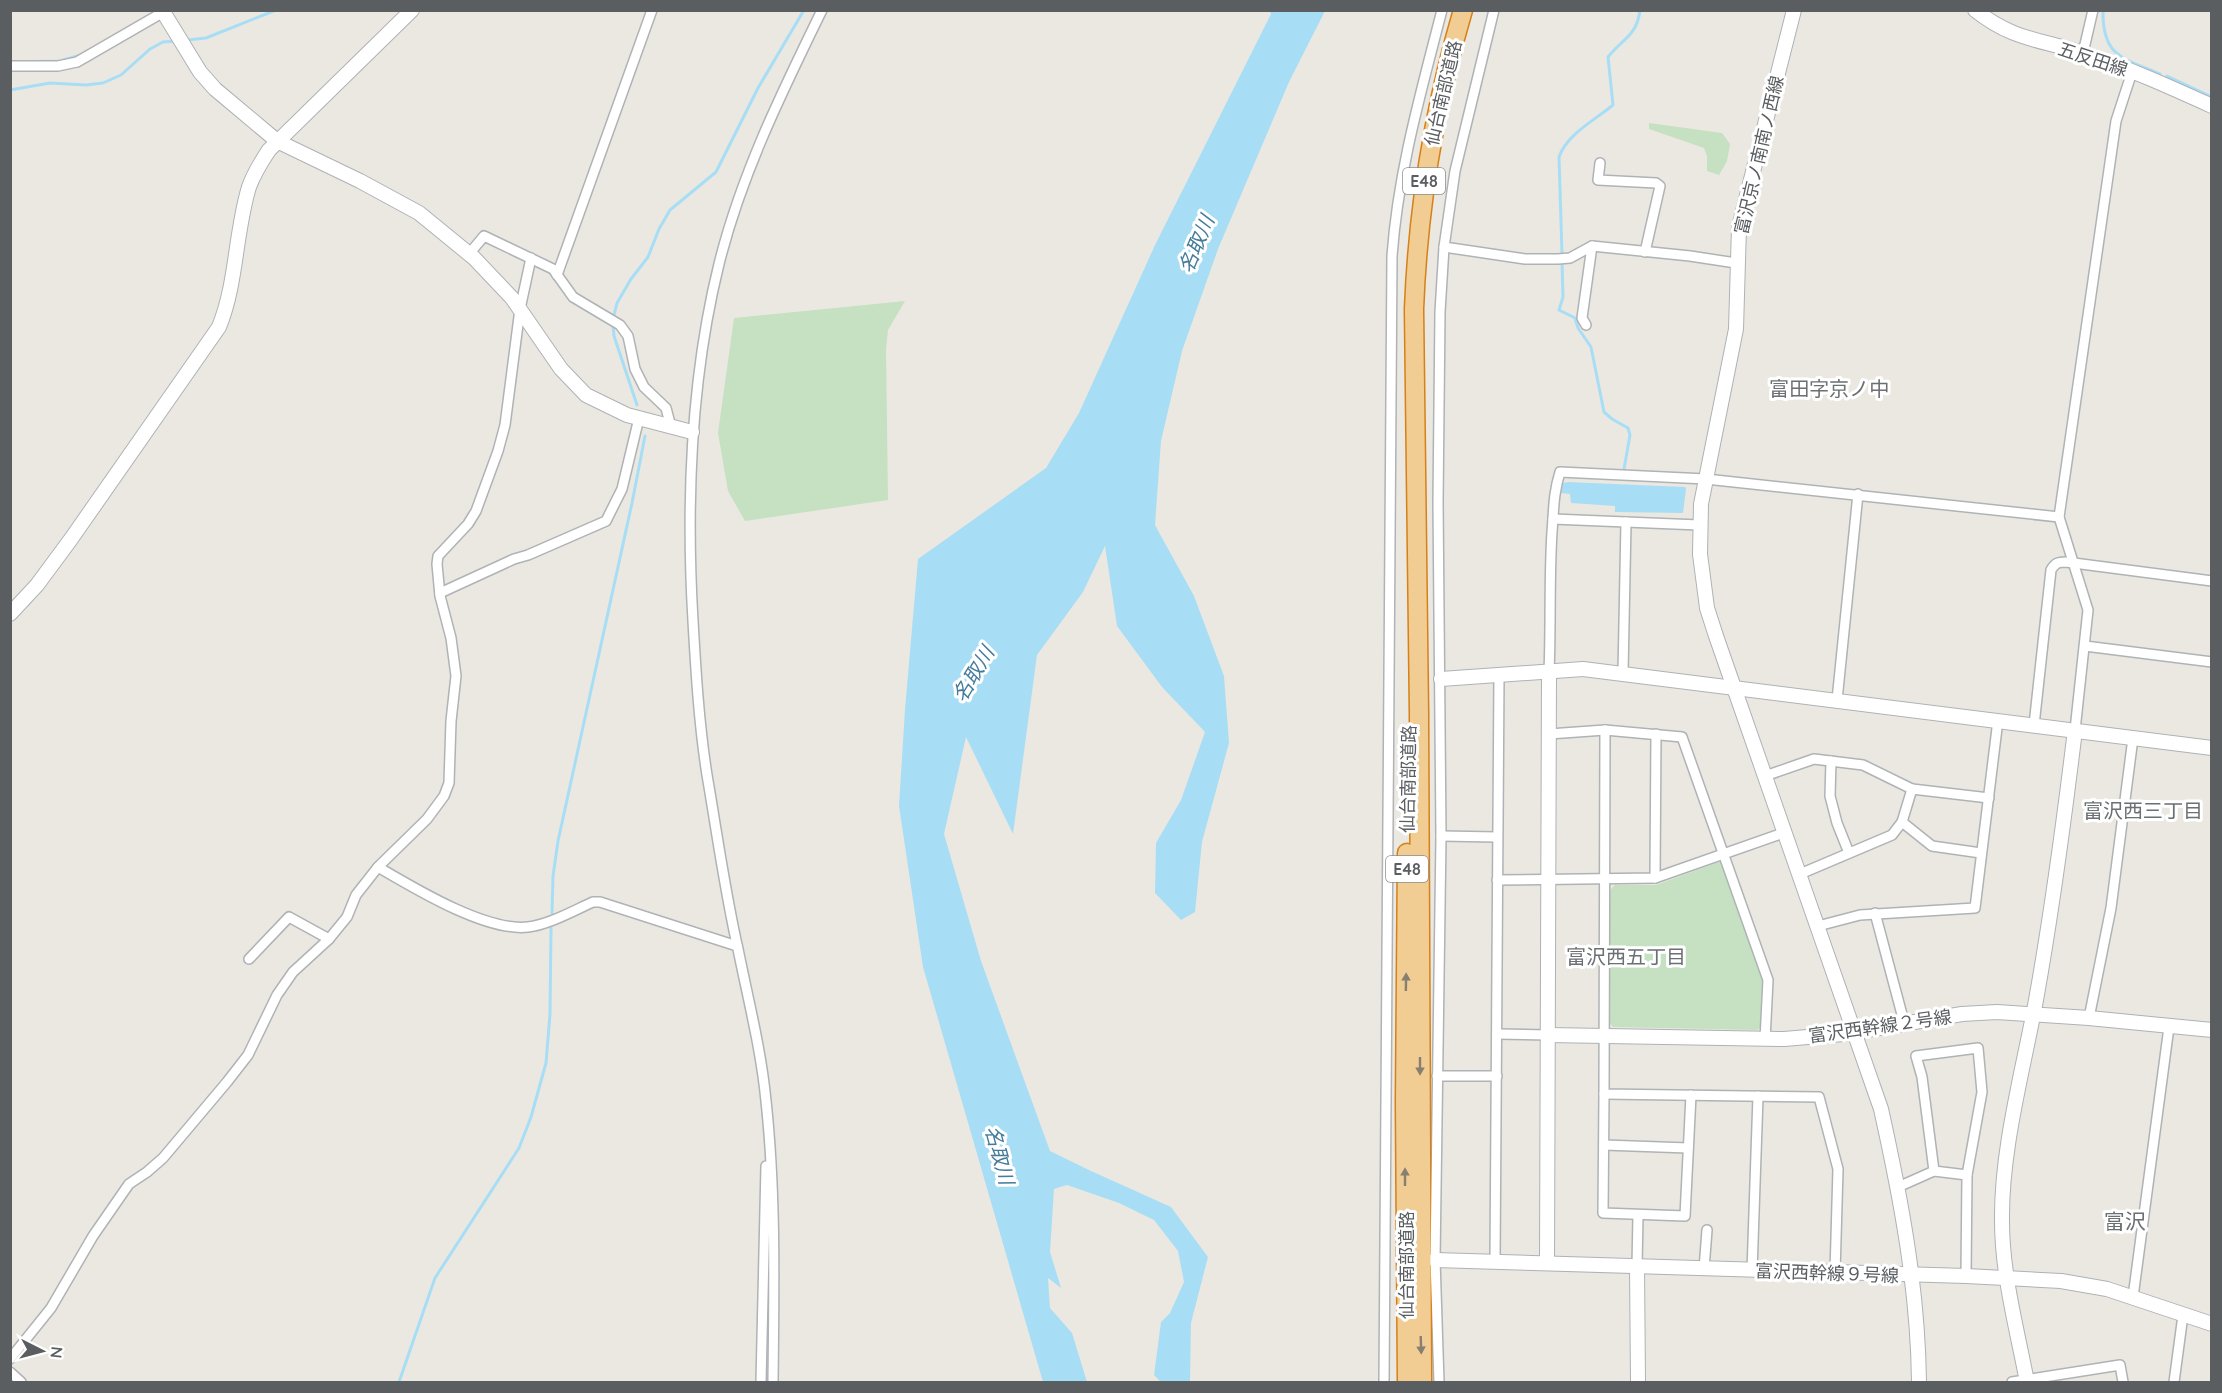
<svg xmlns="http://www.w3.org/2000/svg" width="2222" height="1393" font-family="Quicksand,'Noto Sans JP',sans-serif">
	<rect width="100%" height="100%" fill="#ebe8e2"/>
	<!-- green -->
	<g fill="#c5e1c1">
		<polygon points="1649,123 1722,133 1730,144 1727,161 1719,175 1707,171 1707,156 1704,148 1649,129"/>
		<polygon points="905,301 888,330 886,350 888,500 745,521 728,491 718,433 734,318"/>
		<polygon points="1719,862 1725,866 1764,979 1763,1025 1757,1030 1613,1027 1609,1022 1610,890 1615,885 1656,885"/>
	</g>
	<!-- water -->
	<g fill="#a8def5">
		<polygon points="1270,11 1325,11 1289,82 1218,249 1182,351 1161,441 1155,525 1194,596 1224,676 1229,743 1202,842 1195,912 1181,920 1155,893 1156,843 1181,800 1205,732 1162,687 1117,626 1105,546 1083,592 1037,655 1013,834 966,737 944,834 981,961 1050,1151 1091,1171 1171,1207 1208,1257 1191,1323 1190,1382 1161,1382 1154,1375 1161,1322 1170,1313 1184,1282 1178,1251 1154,1220 1119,1203 1067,1185 1054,1189 1050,1252 1061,1288 1048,1278 1050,1308 1072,1333 1087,1382 1043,1382 923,967 899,806 905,709 918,559 1046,468 1079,413 1155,245 1271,14"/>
		<polygon points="1568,482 1685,487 1686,489 1683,513 1615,512 1615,506 1571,503 1570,494 1561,493 1563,483"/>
	</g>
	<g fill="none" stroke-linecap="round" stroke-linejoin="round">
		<!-- stream -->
		<g stroke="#a8def5" stroke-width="3">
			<path d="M2103,10C2102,57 2123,58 2160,74"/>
			<polyline points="187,40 206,38 276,10"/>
			<polyline points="10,62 60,61 81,55"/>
			<polyline points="2167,76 2212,97"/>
			<polyline points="10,90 50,83 86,85 103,83 121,75 150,49 163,42 177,41"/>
			<path d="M1562,254L1559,157C1567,134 1595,120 1613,105L1608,57C1622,39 1637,36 1640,10"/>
			<polyline points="1562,262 1563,297 1559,310 1575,318 1578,328 1591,347 1604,412 1612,419 1628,428 1630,435 1624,469"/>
			<polyline points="614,315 617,303 631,279 648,257 659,229 670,210 716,172 758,88 804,10"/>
			<polyline points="613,325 614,336 637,405"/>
			<polyline points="552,913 553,876 558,841 632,503 645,436"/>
			<polyline points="399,1382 435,1278 519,1148 531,1117 546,1063 550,1014 551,928"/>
		</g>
		<!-- street casing -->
		<g stroke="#afb3b6" stroke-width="12">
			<g id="street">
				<polyline points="2083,53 2093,10"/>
				<polyline points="10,66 58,66 77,62 167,10"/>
				<polyline points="1600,163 1598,180 1656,183 1660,186 1645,252"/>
				<polyline points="1444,247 1525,259 1558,259 1570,258 1592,246 1690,256 1736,263"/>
				<polyline points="469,254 484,236 553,269 573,297 620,325 628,336 635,369 644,387 666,408 671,427"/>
				<polyline points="557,275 652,10"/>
				<polyline points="1586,325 1582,318 1592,246"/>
				<polyline points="1553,519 1699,525"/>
				<polyline points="440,593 514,559 528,555 606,521 622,489 639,418"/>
				<polyline points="2085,646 2212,662"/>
				<path d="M1549,672C1551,625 1549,579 1552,532C1554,509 1553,495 1560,472L1706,479L2059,517"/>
				<polyline points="1623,673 1626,522"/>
				<polyline points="1837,700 1858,494"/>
				<path d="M2034,725L2051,570C2055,563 2058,562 2066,562L2212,581"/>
				<polyline points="1605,730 1604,1094 1819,1097 1838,1169 1835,1273"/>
				<polyline points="2075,730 2088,610 2059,517 2116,121 2132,72"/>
				<polyline points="1549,734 1605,730 1682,737 1768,980 1765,1040"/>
				<polyline points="1831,761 1830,796 1837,823 1849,853"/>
				<polyline points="1765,776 1814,759 1863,765 1912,789"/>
				<polyline points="1441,836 1496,837"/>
				<polyline points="1981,853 1932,846 1902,822 1912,789 1989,798"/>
				<path d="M378,867C414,888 486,932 528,927C548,925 575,910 593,902H600L737,946"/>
				<polyline points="1800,874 1892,835 1902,822"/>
				<polyline points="1655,878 1656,734"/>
				<polyline points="1497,880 1655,878 1786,832"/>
				<polyline points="1875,913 1904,1022"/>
				<polyline points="1818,926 1860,915 1975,908 1998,720"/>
				<polyline points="249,959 289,917 329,939"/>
				<polyline points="2089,1018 2111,908 2133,738"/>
				<polyline points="1497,1034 1548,1035"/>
				<polyline points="1437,1076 1497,1076"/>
				<polyline points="1604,1094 1603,1213 1685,1216 1691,1095"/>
				<polyline points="1604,1145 1688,1148"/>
				<polyline points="1934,1171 1967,1175"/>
				<polyline points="1898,1187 1934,1171 1922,1077 1916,1056 1978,1048 1982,1092 1967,1175 1966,1276"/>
				<polyline points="1495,1262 1499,674"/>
				<polyline points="1637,1266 1638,1215"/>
				<polyline points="1704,1269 1707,1230"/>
				<polyline points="1752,1271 1758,1096"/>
				<polyline points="2133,1297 2169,1027"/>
				<polyline points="10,1359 51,1308 93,1236 129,1184 147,1172 163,1158 227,1082 248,1055 277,995 293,972 329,939 347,917 356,895 378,867 427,819 444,796 449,783 451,721 456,676 451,638 440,596 437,564 438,556 468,524 476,511 498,451 505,425 520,309 531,258"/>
				<polyline points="10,1372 21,1382"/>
				<polyline points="761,1382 766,1166"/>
				<path d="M773,1382C774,1289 776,1194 766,1101C761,1049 748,999 738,949C725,892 717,833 707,775C699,724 696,673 693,621C686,502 690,381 719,264C741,175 782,92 822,10"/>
				<path d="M1384,1382L1392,256C1398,172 1421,92 1442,10"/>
				<polyline points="1439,1382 1435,1260 1441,836 1438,502 1440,312 1444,247 1455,171 1494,10"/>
				<polyline points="2012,1382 2120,1365 2123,1382"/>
				<polyline points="2174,1382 2183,1315"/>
			</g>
		</g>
		<!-- secondary casing -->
		<g stroke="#aeb2b6" stroke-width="16">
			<g id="secondary">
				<polyline points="162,10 200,72 215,89 277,141 360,181 419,213 474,258 512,298 561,369 586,395 627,415 692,432"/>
				<path d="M1794,10L1739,227L1736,329L1701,504L1700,554L1707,608L1716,636L1881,1109C1901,1199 1918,1289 1919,1382"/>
				<path d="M1975,10C2014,41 2041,39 2085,54C2128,68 2170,87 2212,106"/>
				<path d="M10,614L37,585L71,539L219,327C237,283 235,233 249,187C254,173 261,162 269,150L412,10"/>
				<polyline points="1441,679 1583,669 2212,748"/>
				<polyline points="1548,1035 1784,1039 1843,1034 1962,1014 1997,1012 2089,1018 2212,1030"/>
				<polyline points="1435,1260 1966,1276 2061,1281 2107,1289 2212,1324"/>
				<polyline points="1547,1263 1549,672"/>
				<polyline points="1637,1266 1638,1382"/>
				<path d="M2027,1382C2017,1329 2002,1275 2002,1221C2001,1149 2023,1071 2036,1000C2052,911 2064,821 2075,730"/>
			</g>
		</g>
		<!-- highway casing -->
		<g stroke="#d68017" stroke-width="21">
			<g id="highway">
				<polyline points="1407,1382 1405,1102 1407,853"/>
				<path d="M1422,1382L1419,714L1414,309C1418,207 1434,108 1463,10"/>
			</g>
		</g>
		<!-- street -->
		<use href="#street" stroke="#fff" stroke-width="9"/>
		<!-- secondary -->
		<use href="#secondary" stroke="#fff" stroke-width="14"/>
		<!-- highway -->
		<use href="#highway" stroke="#f1cc93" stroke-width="18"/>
	</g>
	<!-- one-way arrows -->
	<defs><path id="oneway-solid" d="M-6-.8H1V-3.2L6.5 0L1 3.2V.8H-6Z" transform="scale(1.5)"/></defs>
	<g fill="#877f70">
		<use href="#oneway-solid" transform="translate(1406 982) rotate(-89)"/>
		<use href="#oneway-solid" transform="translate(1420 1066) rotate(90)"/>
		<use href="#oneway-solid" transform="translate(1405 1177) rotate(-90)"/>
		<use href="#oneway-solid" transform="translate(1421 1345) rotate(88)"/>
	</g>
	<g text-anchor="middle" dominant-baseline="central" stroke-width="6" stroke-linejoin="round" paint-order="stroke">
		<!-- shield labels -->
		<g fill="#fff" stroke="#8c8e90" stroke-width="1.5">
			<rect x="1403" y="168" width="42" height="26" rx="4.5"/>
			<rect x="1386" y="856" width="42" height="26" rx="4.5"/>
		</g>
		<g font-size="16" font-weight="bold" fill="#5a5e61">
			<text x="1424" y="181">E48</text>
			<text x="1407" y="869">E48</text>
		</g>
		<!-- street labels -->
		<g font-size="18" fill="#5a5e61" stroke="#fff">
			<text transform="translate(2093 59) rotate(18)">五反田線</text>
			<text transform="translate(1443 93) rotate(-77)">仙台南部道路</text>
			<text transform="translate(1759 155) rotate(-77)">富沢京ノ南南ノ西線</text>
			<text transform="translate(1408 779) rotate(-89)">仙台南部道路</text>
			<text transform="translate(1880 1026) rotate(-8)">富沢西幹線２号線</text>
			<text transform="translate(1406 1265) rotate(-90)">仙台南部道路</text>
			<text transform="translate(1827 1273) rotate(2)">富沢西幹線９号線</text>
		</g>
		<!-- water labels -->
		<g font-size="20" font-style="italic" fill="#457c9c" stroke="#fff">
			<text transform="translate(1196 244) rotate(-67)">名取川</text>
			<text transform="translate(973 674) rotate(-59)">名取川</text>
			<text transform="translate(1000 1155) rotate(75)">名取川</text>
		</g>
		<!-- neighbourhood labels -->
		<g font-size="20" fill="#6b7073" stroke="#fff">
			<text x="1829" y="388">富田字京ノ中</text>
			<text x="2143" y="810">富沢西三丁目</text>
			<text x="1626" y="956">富沢西五丁目</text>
		</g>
		<!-- quarter labels -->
		<g font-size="21" fill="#6b7073" stroke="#fff">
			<text x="2125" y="1221">富沢</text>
		</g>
	</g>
	<!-- border -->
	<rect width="2222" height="1393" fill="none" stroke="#5a5e61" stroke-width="24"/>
	<!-- north arrow -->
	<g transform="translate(42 1351) rotate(96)" stroke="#ffffff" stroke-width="4.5" paint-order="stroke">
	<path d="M0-4.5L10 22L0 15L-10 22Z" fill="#5a5e61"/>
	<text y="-9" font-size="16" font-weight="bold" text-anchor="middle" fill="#5a5e61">N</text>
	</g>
</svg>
